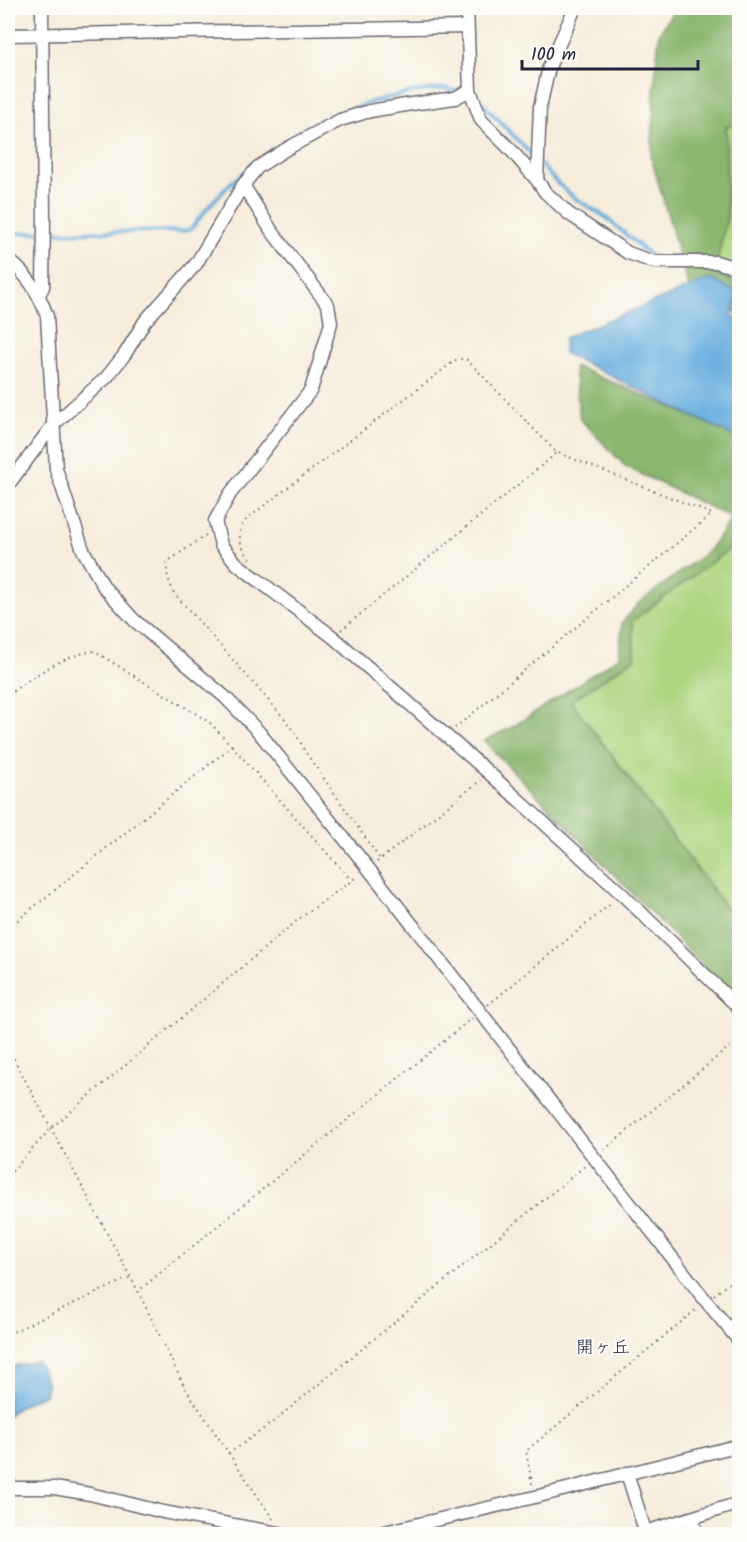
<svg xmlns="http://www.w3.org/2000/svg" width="747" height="1542" font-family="Kalam,'Klee One',sans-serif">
	<rect width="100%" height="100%" fill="#fdfcf7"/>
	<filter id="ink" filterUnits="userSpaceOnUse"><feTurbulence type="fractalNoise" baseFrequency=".0167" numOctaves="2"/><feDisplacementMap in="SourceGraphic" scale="12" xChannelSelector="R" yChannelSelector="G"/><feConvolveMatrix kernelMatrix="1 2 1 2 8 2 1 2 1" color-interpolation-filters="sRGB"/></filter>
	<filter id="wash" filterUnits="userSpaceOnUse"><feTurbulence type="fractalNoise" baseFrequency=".008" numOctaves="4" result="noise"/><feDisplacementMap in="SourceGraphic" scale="24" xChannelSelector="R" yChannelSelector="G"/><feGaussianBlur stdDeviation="1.35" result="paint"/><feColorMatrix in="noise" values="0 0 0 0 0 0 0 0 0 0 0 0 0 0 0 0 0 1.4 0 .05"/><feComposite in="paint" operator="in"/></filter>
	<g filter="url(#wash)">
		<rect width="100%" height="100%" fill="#f6edda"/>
		<!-- green -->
		<g fill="#add580" stroke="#687c5e" stroke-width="1.5">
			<polygon points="739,123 739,286 714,274 727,218 726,126"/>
			<polygon points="739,542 739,925 571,701 635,658 631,621"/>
		</g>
		<!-- forest -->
		<g fill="#8ab66e" stroke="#566c54" stroke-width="1.5">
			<polygon points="675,8 739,8 739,123 726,127 727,218 714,273 739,286 739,314 688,286 651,157 653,123 654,90 659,34"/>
			<polygon points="574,366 739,436 739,542 632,621 635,658 571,701 739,925 739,1003 484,741 516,725 619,657 622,623 639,603 709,550 732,518 626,467 580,419"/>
		</g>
		<!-- water -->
		<g fill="#67aede" stroke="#44688c" stroke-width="1.5">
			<polygon points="710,279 739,293 732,315 739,320 739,439 564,353 564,338"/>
			<path d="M37,1361L43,1372L47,1385L45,1395C31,1400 18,1405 8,1416V1367Z"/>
		</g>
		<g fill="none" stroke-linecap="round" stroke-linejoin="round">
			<!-- stream -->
			<g stroke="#67aede" stroke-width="4">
				<polyline points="479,100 534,157"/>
				<polyline points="298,136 336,115 371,102 413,92 444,88 461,92"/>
				<polyline points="268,154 282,145"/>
				<polyline points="541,165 557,183 576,199 604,216 650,255"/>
				<polyline points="8,233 185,231 191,229 209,206 231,183 250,168"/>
			</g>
		</g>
	</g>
	<g filter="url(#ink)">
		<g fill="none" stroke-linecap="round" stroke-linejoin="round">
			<!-- minor casing -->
			<g stroke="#6c6973" stroke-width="15">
				<g id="minor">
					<polyline points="467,8 470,90 481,120 511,150 537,180 545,192 569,214 628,253 654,262 716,262 740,269"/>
					<polyline points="8,35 467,27"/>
					<polyline points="537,180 540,107 549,67 575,8"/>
					<polyline points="243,185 271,230 328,305 331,323 311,390 230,494 215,521 221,545 237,564 333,637 489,773 623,895 740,1009"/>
					<path d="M8,260C28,274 39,293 47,316L56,469L83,550L104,587L134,620L225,697L258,731L368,868L706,1301L740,1342"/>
					<polyline points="39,295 43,287 44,219 42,8"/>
					<polyline points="8,485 53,425 107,377 125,354 145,321 196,264 243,185 258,167 288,148 340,120 370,111 412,104 455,98 470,90"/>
					<polyline points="627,1473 646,1534"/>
					<polyline points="8,1488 54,1488 90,1494 163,1512 283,1534"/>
					<polyline points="692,1518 697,1534"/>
					<polyline points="645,1532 740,1503"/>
					<polyline points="376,1534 535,1497 740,1445"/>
				</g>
			</g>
			<!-- path -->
			<g stroke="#6c6973" stroke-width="2" stroke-dasharray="1.5 4.5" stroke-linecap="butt">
				<path d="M206,535L167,562C166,574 169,582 174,593L285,719L300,741L304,750L380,859"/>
				<path d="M250,559C240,546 234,531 248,518L457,359H466L472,365L556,452L712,514L455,728"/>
				<polyline points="341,630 552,457 556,452"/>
				<path d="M8,695C33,676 62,656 94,651L209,722L232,746"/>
				<polyline points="377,862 481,780"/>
				<polyline points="8,928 232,746 351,880"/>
				<polyline points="488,1005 613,902"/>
				<polyline points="8,1048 138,1291"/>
				<polyline points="604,1150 740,1038"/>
				<polyline points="8,1176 51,1128 299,919 358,876"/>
				<polyline points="714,1295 740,1274"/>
				<polyline points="8,1334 131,1277"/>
				<polyline points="228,1453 237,1448 273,1422 586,1165"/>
				<polyline points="532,1484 526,1451 698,1308"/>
				<polyline points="273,1519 185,1388 138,1291 472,1018"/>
			</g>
			<!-- minor -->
			<use href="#minor" stroke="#fff" stroke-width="12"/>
		</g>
	</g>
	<g text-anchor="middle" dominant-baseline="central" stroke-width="4.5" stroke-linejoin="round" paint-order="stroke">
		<!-- neighbourhood labels -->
		<g font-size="18" fill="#22223b" stroke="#fdfcf7">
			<text x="603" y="1348">開ヶ丘</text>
		</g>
	</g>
	<!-- margin -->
	<rect width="747" height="1542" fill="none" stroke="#fdfcf7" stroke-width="30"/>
	<!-- scale -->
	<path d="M522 60v9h176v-9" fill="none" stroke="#22223b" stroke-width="3"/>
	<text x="531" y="60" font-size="18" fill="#22223b" stroke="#fdfcf7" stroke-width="4.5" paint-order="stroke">100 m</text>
</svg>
